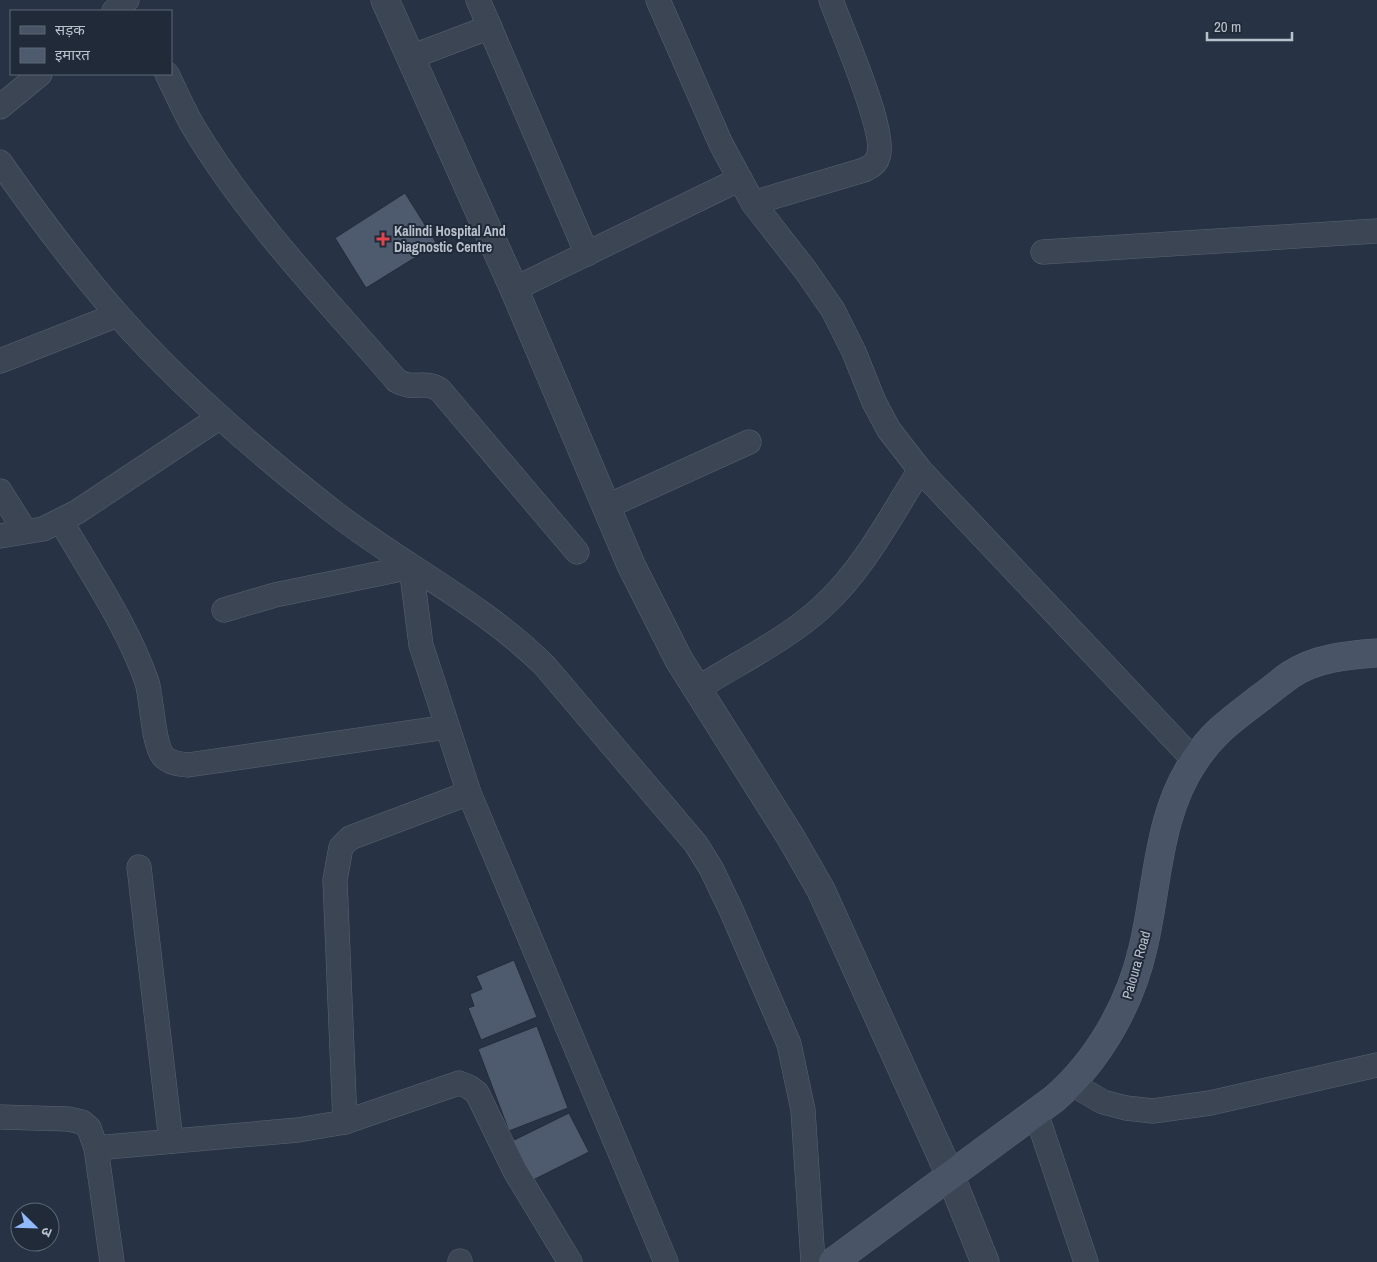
<svg xmlns="http://www.w3.org/2000/svg" width="1377" height="1262" font-family="'Archivo Narrow','Noto Sans Devanagari',sans-serif">
	<rect width="100%" height="100%" fill="#273344"/>
	<!-- building -->
	<g fill="#4e5a6d" stroke="#222c3b">
		<polygon points="405,193 437,244 366,288 335,238"/>
		<polygon points="514,960 537,1017 481,1040 468,1008 474,1006 470,994 482,989 476,976"/>
		<polygon points="537,1026 568,1108 509,1131 478,1049"/>
		<polygon points="569,1113 589,1152 527,1183 508,1143"/>
	</g>
	<g fill="none" stroke-linecap="round" stroke-linejoin="round">
		<!-- minor casing -->
		<g stroke="#5a6371" stroke-width="25">
			<g id="minor">
				<polyline points="478,0 587,254"/>
				<polyline points="658,0 721,144 753,203 806,271 833,310 854,352 874,402 889,430 920,470 1194,760"/>
				<polyline points="114,11 127,0"/>
				<polyline points="411,57 490,27"/>
				<path d="M167,74C176,92 184,111 194,128C250,221 327,300 397,381C414,391 424,379 440,390L577,552"/>
				<polyline points="0,107 40,74"/>
				<path d="M0,162C37,215 75,266 117,314C182,388 258,453 335,513C403,566 483,604 545,666L696,844L711,868L732,912L789,1044L803,1110L813,1262"/>
				<path d="M753,203L864,170C870,167 876,164 878,157C888,133 841,29 831,0"/>
				<polyline points="1043,252 1377,231"/>
				<polyline points="514,289 740,179"/>
				<polyline points="0,361 117,315"/>
				<polyline points="0,491 25,531"/>
				<polyline points="606,507 749,442"/>
				<path d="M61,521C91,573 127,625 147,682C152,699 153,744 163,756C169,763 179,764 188,765L447,727"/>
				<polyline points="0,536 43,529 77,512 220,417"/>
				<polyline points="224,610 275,595 411,567 421,645 469,793 666,1262"/>
				<path d="M697,689C736,664 789,638 822,607C864,569 890,517 920,470"/>
				<polyline points="139,867 171,1141"/>
				<polyline points="1072,1084 1103,1102 1126,1108 1153,1111 1210,1103 1377,1065"/>
				<polyline points="1036,1113 1086,1262"/>
				<polyline points="0,1117 68,1119 82,1122 89,1128 96,1148 112,1262"/>
				<polyline points="345,1122 335,880 341,847 350,838 469,793"/>
				<polyline points="96,1148 298,1130 345,1122 459,1083 469,1087 477,1093 515,1171 570,1262"/>
				<polyline points="460,1261 460,1262"/>
			</g>
		</g>
		<!-- tertiary casing -->
		<g stroke="#5a6371" stroke-width="29">
			<polyline id="tertiary" points="385,0 514,289 631,565 679,660 790,836 821,890 950,1175 985,1262"/>
		</g>
		<!-- secondary casing -->
		<g stroke="#5a6371" stroke-width="29">
			<path id="secondary" d="M833,1262L1054,1099C1098,1061 1130,1005 1143,948C1158,886 1157,815 1195,760C1214,731 1233,719 1260,698C1270,691 1280,682 1290,675C1315,658 1348,655 1377,653"/>
		</g>
		<!-- minor -->
		<use href="#minor" stroke="#3b4554" stroke-width="24"/>
		<!-- tertiary -->
		<use href="#tertiary" stroke="#3b4554" stroke-width="28"/>
		<!-- secondary -->
		<use href="#secondary" stroke="#495467" stroke-width="28"/>
	</g>
	<!-- markers -->
	<path fill="#e0444e" stroke="#202a39" stroke-width="2" d="M380.5 231.5h5v5h5v5h-5v5h-5v-5h-5v-5h5z"/>
	<g text-anchor="middle" dominant-baseline="central" stroke-width="4" stroke-linejoin="round" paint-order="stroke">
		<!-- poi labels -->
		<g font-size="14" font-weight="bold" fill="#b9c1cd" stroke="#202a39" text-anchor="start">
			<text x="394" y="231">Kalindi Hospital And<tspan x="394" dy="16">Diagnostic Centre</tspan></text>
		</g>
		<!-- street labels -->
		<g font-size="14" fill="#b9c1cd" stroke="#202a39">
			<text transform="translate(1136 965) rotate(-74)">Paloura Road</text>
		</g>
	</g>
	<!-- legend -->
	<rect x="10" y="10" width="162" height="65" fill="#202a39" stroke="#5d6674"/>
	<rect x="20" y="26" width="25" height="8" fill="#495467" stroke="#5d6674"/>
	<text x="55" y="35" font-size="15" fill="#b9c1cd">सड़क</text>
	<rect x="20" y="48" width="25" height="15" fill="#4e5a6d" stroke="#5d6674"/>
	<text x="55" y="60" font-size="15" fill="#b9c1cd">इमारत</text>
	<!-- north arrow -->
	<g transform="translate(35 1227) rotate(113)"><circle r="24" fill="#202a39" stroke="#5d6674"/>
	<path d="M0-4L9 19L0 12L-9 19Z" fill="#90bafb"/>
	<text y="-8" font-size="14" font-weight="bold" text-anchor="middle" fill="#b9c1cd">उ</text>
	</g>
	<!-- scale -->
	<path d="M1207 32v8h85v-8" fill="none" stroke="#b9c1cd" stroke-width="2.5"/>
	<text x="1214" y="32" font-size="15" fill="#b9c1cd" stroke="#202a39" stroke-width="4" paint-order="stroke">20 m</text>
</svg>
